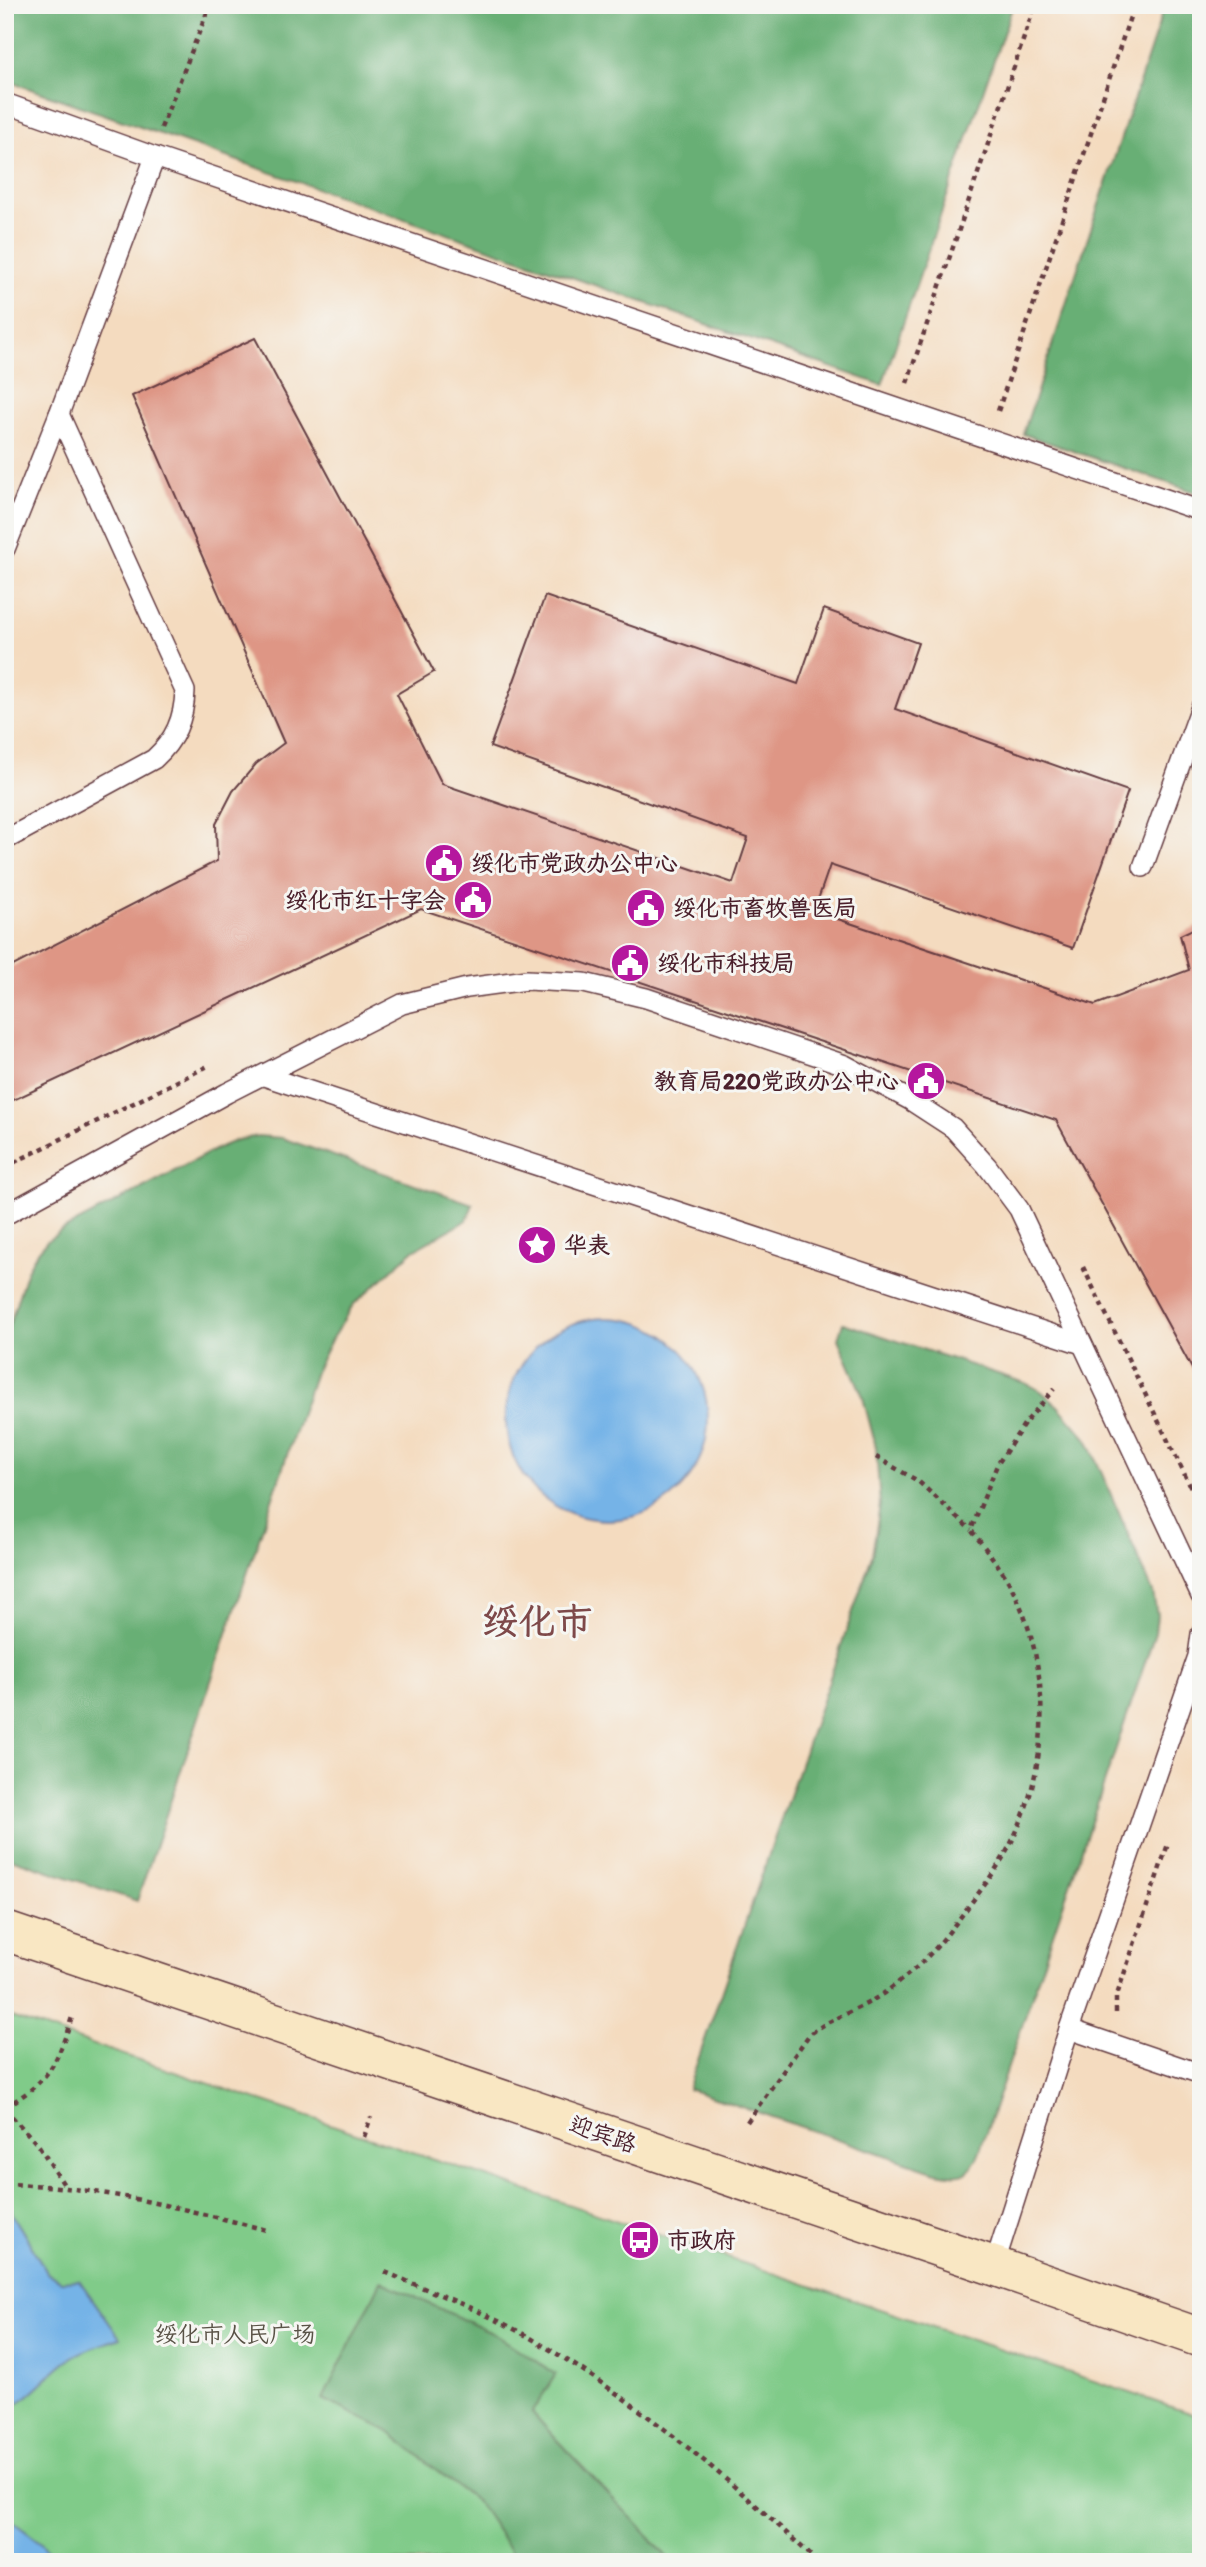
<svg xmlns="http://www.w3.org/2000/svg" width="1206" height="2567" font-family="Itim,'LXGW WenKai TC',sans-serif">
	<rect width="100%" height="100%" fill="#f6f6f2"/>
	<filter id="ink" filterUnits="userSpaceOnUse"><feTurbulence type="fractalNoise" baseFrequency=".0143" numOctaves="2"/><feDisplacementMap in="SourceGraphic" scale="14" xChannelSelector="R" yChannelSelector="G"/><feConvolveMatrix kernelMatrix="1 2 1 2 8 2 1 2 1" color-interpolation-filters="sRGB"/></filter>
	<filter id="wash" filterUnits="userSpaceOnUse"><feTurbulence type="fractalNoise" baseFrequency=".00686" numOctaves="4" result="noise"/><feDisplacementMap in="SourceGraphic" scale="28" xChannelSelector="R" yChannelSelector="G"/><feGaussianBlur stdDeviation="1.57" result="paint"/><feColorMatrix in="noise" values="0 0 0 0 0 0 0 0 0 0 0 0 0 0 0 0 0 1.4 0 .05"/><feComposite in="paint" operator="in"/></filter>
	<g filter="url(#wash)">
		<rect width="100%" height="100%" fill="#f4dbbf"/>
		<!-- green -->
		<polygon fill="#80cb89" stroke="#65755a" stroke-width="2" points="5,2015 1201,2417 1201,2562 5,2562"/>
		<!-- forest -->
		<g fill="#68af75" stroke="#596750" stroke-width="2">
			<polygon points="5,5 1013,5 882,385 5,80"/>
			<polygon points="1165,5 1201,5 1201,494 1023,434"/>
			<polygon points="258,1136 282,1138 473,1204 467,1220 414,1250 353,1305 331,1340 315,1372 137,1901 5,1856 5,1339 27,1270 36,1254 46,1242 59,1232 218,1148 237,1140"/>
			<path d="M843,1323L1025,1383L1041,1391L1058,1406L1087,1439L1153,1592L1157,1615L1155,1633L979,2153C970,2177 960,2177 936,2172L688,2089L872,1556L880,1505L876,1447L862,1394L838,1339Z"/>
			<path d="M381,2281L496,2335L556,2374L532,2412C576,2464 627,2509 671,2562H518L479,2504L388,2431L323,2399Z"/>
		</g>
		<!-- water -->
		<g fill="#74b3e7" stroke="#5f6989" stroke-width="2">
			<circle cx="607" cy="1419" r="101"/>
			<path d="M5,2158L8,2159L9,2200L13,2215L48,2274L61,2281L79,2280L120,2338C102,2345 79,2350 64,2363C43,2380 30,2398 5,2411Z"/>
			<polygon points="5,2516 40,2542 57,2562 5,2562"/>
		</g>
		<g id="blocks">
			<!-- building -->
			<polygon fill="#de9685" points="255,338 434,672 397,694 442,784 733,883 748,838 490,747 545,596 798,684 824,609 918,643 895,709 1128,791 1073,948 830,865 814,911 1095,1005 1189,970 1180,935 1201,925 1201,1385 1056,1120 421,909 5,1104 5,970 217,861 216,824 233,791 256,764 284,743 132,396"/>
		</g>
	</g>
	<g filter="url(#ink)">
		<use href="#blocks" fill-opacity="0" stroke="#643b41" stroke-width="2"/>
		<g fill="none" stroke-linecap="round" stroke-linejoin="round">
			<!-- lane casing -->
			<g stroke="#643b41" stroke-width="22">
				<g id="lane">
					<polyline points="5,103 155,157 1201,511"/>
					<polyline points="5,549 59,414 155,157"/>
					<path d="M5,840L154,759C175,740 184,719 185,691L59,414"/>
					<polyline points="1143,867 1201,707"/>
					<polyline points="264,1076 1082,1344"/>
					<polyline points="5,1215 227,1093 402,1004 467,988 527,980 584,983 646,998 845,1065 910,1100 953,1128 987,1166 1019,1209 1201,1596"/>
					<polyline points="1069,2029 1201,2074"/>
					<polyline points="994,2266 1069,2029 1198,1656 1201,1634"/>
				</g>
			</g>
			<!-- secondary casing -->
			<g stroke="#643b41" stroke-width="41">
				<polyline id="secondary" points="5,1931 994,2266 1201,2338"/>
			</g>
			<!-- path -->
			<g stroke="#643b41" stroke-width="4.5" stroke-dasharray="5 5" stroke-linecap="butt">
				<polyline points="161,128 210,5"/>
				<polyline points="907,383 1035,5"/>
				<polyline points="998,411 1134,5"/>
				<polyline points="5,1167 208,1066"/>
				<polyline points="1083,1267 1201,1508"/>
				<polyline points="876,1457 918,1481 971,1530"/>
				<polyline points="1116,2013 1116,1998 1168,1844"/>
				<path d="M5,2107C51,2080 57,2063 73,2014"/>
				<polyline points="5,2109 39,2146 66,2188"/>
				<path d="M747,2122L809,2035C825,2022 842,2016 860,2007C879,1998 896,1985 912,1971C935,1952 953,1927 971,1903C987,1882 1003,1861 1014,1837C1051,1759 1051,1663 1011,1586C1000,1566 985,1548 971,1530L997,1465L1025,1423L1054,1389"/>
				<polyline points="364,2137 371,2117"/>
				<path d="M5,2184C92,2185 186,2209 270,2231"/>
				<path d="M385,2272C437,2294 491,2314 539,2343C642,2404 730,2480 818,2562"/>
			</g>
			<!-- lane -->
			<use href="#lane" stroke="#fff" stroke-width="19"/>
			<!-- secondary -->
			<use href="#secondary" stroke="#f9e7c3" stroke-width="38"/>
		</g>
	</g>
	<!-- icons -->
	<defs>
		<g id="civic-disc" transform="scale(2.0125)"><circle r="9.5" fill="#b5179e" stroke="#f6f6f2"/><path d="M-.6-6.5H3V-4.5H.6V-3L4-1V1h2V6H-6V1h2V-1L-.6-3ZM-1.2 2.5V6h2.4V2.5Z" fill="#fff"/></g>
		<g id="sight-disc" transform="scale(2.0125)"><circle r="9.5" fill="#b5179e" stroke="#f6f6f2"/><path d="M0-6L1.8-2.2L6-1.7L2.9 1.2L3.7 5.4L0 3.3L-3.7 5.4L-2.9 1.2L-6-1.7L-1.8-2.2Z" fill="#fff"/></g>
		<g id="bus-disc" transform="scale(2.0125)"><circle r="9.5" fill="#b5179e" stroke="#f6f6f2"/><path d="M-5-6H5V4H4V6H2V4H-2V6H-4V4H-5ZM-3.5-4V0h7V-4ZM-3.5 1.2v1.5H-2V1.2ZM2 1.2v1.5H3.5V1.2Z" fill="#fff"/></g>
	</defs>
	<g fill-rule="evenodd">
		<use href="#civic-disc" x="444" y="863"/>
		<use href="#civic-disc" x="473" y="900"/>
		<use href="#civic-disc" x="646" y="908"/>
		<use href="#civic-disc" x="630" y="963"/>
		<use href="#civic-disc" x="926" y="1081"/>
		<use href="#sight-disc" x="537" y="1245"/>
		<use href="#bus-disc" x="640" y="2240"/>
	</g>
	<g text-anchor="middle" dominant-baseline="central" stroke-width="6" stroke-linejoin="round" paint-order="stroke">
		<!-- poi labels -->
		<g font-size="23" font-weight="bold" fill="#4a1f2b" stroke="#f6f6f2" text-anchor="start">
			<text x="471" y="863">绥化市党政办公中心</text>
			<text x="446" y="900" text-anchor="end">绥化市红十字会</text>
			<text x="673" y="908">绥化市畜牧兽医局</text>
			<text x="657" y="963">绥化市科技局</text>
			<text x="899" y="1081" text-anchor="end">教育局220党政办公中心</text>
			<text x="564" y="1245">华表</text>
			<text x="667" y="2240">市政府</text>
		</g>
		<!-- street labels -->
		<g font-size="23" fill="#4a1f2b" stroke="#f6f6f2">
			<text transform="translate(603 2134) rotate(19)">迎宾路</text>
		</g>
		<!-- park labels -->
		<g font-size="23" fill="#5a5347" stroke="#f6f6f2">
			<text x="235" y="2334">绥化市人民广场</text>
		</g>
		<!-- town labels -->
		<g font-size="37" font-weight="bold" fill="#7e494a" stroke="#f6f6f2">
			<text x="537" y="1621">绥化市</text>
		</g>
	</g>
	<!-- margin -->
	<rect width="1206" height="2567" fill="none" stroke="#f6f6f2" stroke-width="28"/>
</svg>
